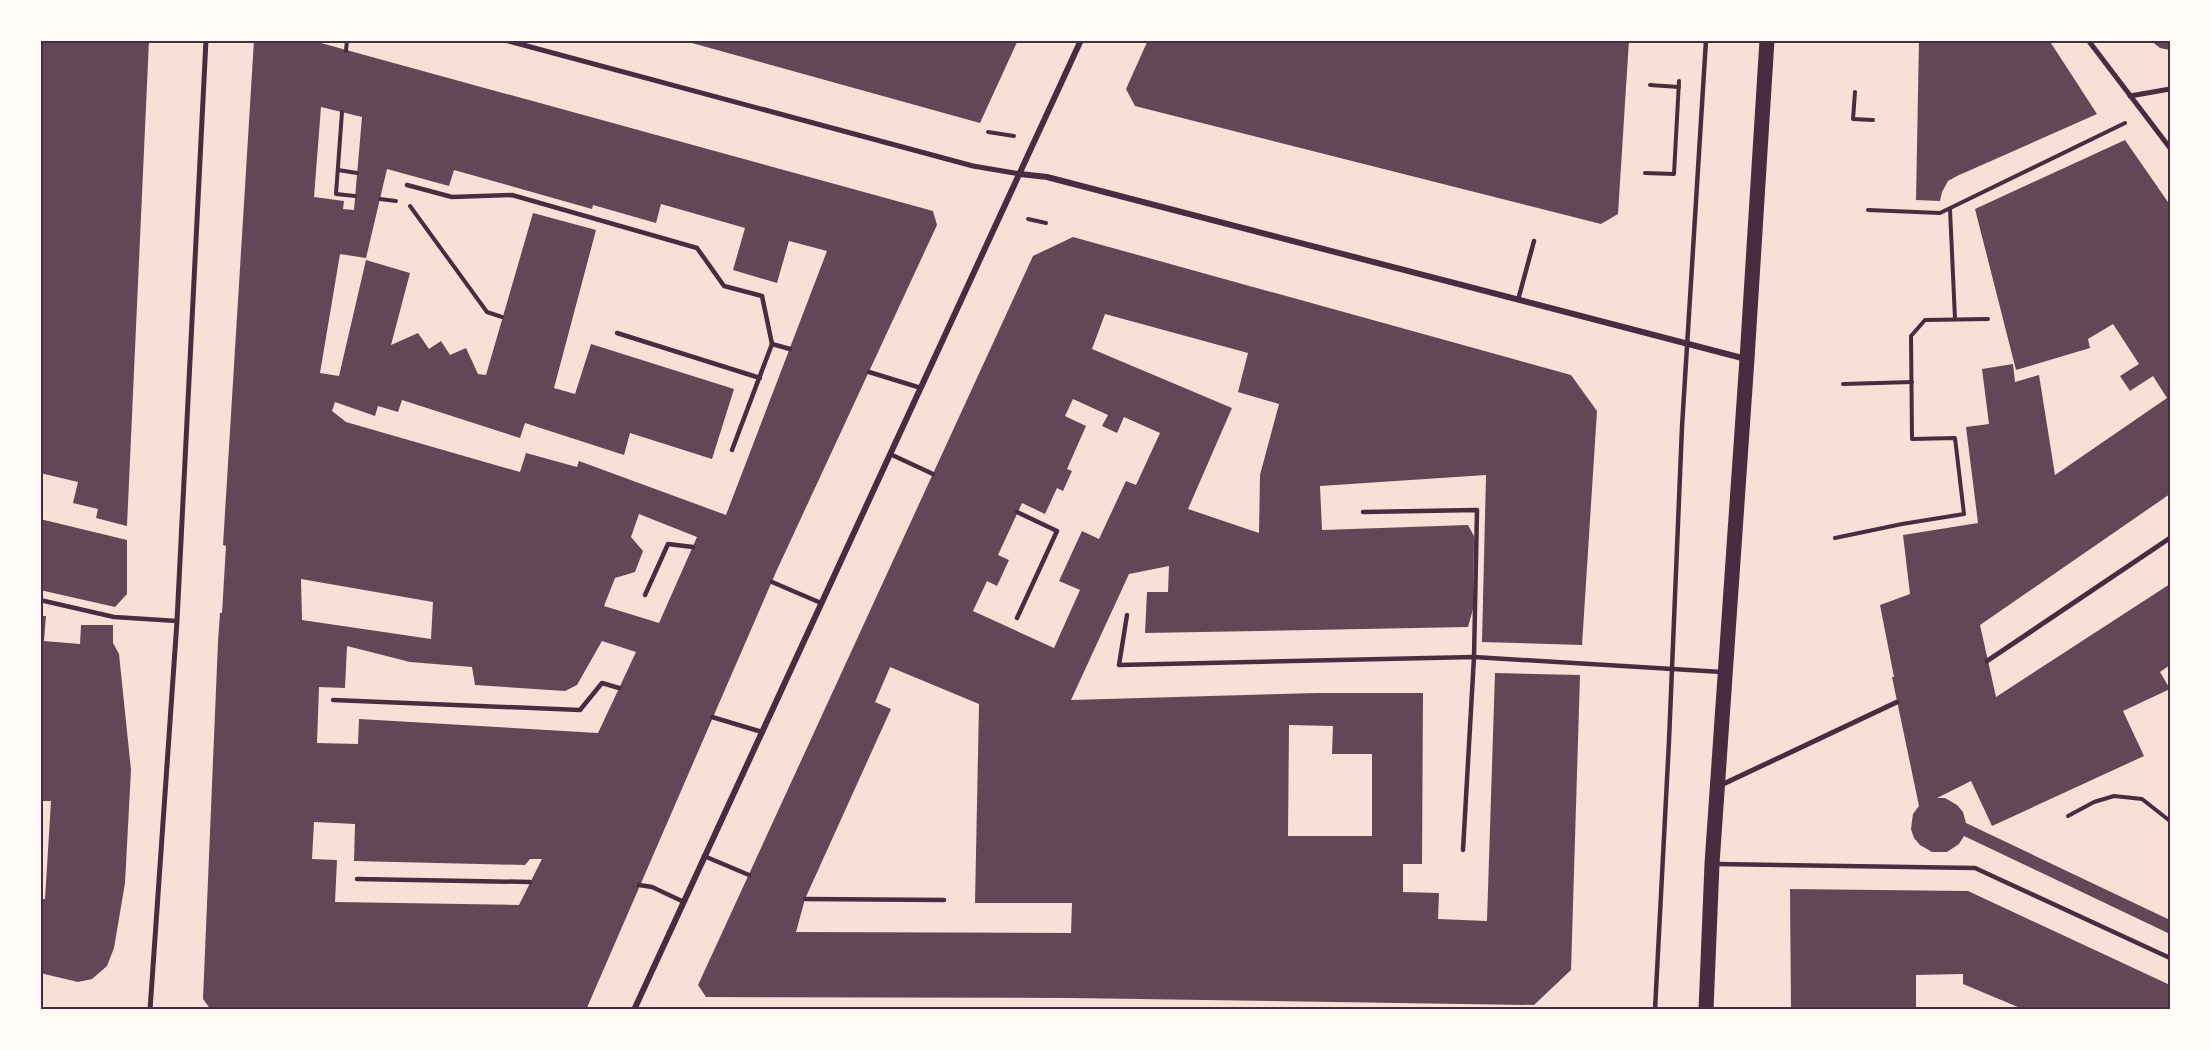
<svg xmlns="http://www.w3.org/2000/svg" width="2211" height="1050" font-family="'Fira Sans Condensed',sans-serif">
	<rect width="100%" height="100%" fill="#f7e1d7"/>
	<!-- building -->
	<g fill="#644757" fill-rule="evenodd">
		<polygon points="40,40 149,40 127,526 96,518 98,509 73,503 78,482 40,473"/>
		<path d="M254,40H310L933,211L937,225L776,572L586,1010H211L203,999L218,642L220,613H222L226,546L223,545ZM321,107L362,117L354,210L343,209L344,201L314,197ZM387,169L449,186L454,170L592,209L593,205L656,223L661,204L745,228L733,270L777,283L789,241L827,251L726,515L579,461L577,467L526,453L520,472L346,422L332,411L335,402L375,416L378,406L398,412L402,400L520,438L525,423L624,455L630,433L712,459L734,389L591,344L575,394L554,388L596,230L533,213L486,375L478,374L466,348L450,355L441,341L429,349L418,333L391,345L410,273L366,260L339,376L320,373L340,254L366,258ZM639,514L697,537L659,623L604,606L615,578L635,572L643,551L631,537ZM301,579L433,602L431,639L302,620ZM602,641L636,652L598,733L359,719L358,744L317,743L319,687L345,688L347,646L410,662L472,667L475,685L565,691L577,685ZM314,822L355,824L354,861L525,865L530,859H542L519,905L335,902L337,860L312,859Z"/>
		<polygon points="681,40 1018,40 980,123"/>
		<polygon points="1148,40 1629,40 1618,214 1601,224 1135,106 1126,89"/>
		<polygon points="1919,40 2049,40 2097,114 1957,176 1948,181 1942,192 1940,201 1916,200"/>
		<polygon points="2150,40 2170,40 2170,50 2160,48"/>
		<polygon points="2125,140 2170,205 2170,494 1980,625 1996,697 2170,584 2170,665 2160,672 2170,689 2123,711 2144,756 1992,826 1971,781 1937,798 1945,798 1957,805 1963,812 1966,823 2170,920 2170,934 1964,836 1959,844 1947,852 1932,852 1920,845 1914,838 1911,829 1913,814 1919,806 1892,677 1894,677 1880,605 1910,594 1903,535 1978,523 1966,427 1989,424 1982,369 2013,364 2015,382 2039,375 2055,475 2167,398 2153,376 2130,391 2120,376 2139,364 2113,324 2088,339 2090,348 2016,370 1975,209"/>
		<path d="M1073,237L1571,375L1597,411L1582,645L1482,642L1486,475L1320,486L1322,530L1468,525L1474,536L1473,609L1468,627L1145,633L1147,592H1168L1169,566L1129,574L1071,700L1318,693H1423L1422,864H1403V892L1439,893L1438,919L1487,921L1495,673L1580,675L1571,970L1534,1005L1070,998L706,997L698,985L1033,256ZM1105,314L1248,353L1238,392L1279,404L1260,475L1259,533L1188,509L1232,408L1092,349ZM1073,399L1108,415L1102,426L1117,433L1124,417L1160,433L1136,485L1126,481L1099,539L1082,531L1059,581L1080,590L1054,648L973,611L987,581L997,586L1009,560L998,555L1022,503L1045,514L1057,488L1063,491L1072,471L1067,469L1086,426L1065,416ZM890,667L979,704L975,903H1072L1071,933L796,932L805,899L891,709L875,702ZM1289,725L1333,726L1332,754H1372V836H1288Z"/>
		<polygon points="40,519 127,540 127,594 115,607 40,590"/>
		<polygon points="40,616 46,616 44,641 80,644 81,625 113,625 113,643 119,654 131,770 125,883 114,948 107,966 92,979 78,982 40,973 40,899 45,899 51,801 40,801"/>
		<polygon points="1790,889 1968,891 2170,985 2170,1010 2025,1010 1963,984 1963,974 1916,975 1916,1010 1791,1010"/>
	</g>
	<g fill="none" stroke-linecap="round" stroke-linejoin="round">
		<!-- path -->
		<g stroke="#4a2c40" stroke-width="4">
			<polyline points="346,51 347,40"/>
			<polyline points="1650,85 1679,87"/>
			<polyline points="1855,92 1853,119 1873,120"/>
			<polyline points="342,112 336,194 355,196"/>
			<polyline points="988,132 1014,136"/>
			<polyline points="338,170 357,173"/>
			<polyline points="1645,173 1674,174 1679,81"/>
			<polyline points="380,199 396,201"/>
			<polyline points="410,206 487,312 502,317"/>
			<polyline points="1950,209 1955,319"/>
			<polyline points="1868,210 1940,213 2125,123"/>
			<polyline points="1028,219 1046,223"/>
			<polyline points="1843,384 1912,382"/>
			<polyline points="1835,538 1902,524 1964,514 1955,438 1912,439 1911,336 1925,320 1988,319"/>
			<polyline points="2068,816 2094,802 2114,796 2142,799 2170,821"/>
		</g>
		<!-- service -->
		<g stroke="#4a2c40" stroke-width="4.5">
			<polyline points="407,185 452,197 512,195 697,248 724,286 762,296 772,344"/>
			<polyline points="1518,300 1534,241"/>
			<polyline points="617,333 760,378"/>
			<polyline points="869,372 921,388"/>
			<polyline points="732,450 772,344 790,349"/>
			<polyline points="890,454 933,474"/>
			<polyline points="1363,512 1477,510 1474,657 1463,850"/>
			<polyline points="772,582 821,603"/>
			<polyline points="645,595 668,544 693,547"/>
			<polyline points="40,600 114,617 177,621"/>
			<polyline points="1127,615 1119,665 1474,657 1722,672"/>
			<polyline points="1017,618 1057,531 1017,512"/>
			<polyline points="333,700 580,710 602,683 619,688"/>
			<polyline points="712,717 762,732"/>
			<polyline points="704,856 749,875"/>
			<polyline points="1716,864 1975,868 2170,958"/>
			<polyline points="357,879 530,882"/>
			<polyline points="639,885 652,887 684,902"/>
			<polyline points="805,899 944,900"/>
			<polyline points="1655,1010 1669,741 1682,427 1706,40"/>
		</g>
		<!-- pedestrian -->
		<g stroke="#4a2c40" stroke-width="5">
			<polyline points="505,40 973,166 1020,174"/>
			<polyline points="2088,40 2170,148"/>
			<polyline points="2130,96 2170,89"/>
			<polyline points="1987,661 2170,538"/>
			<polyline points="1719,786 1897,702"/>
			<polyline points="150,1010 177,621 206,40"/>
		</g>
		<!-- minor -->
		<g stroke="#4a2c40" stroke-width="6">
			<polyline points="1020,174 1047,177 1746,359"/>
			<polyline points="634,1010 1081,40"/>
		</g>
		<!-- primary -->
		<polyline stroke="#4a2c40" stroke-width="15" points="1706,1010 1712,864 1747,359 1767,40"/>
	</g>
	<!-- border -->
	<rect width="2211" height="1050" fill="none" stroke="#fffaf5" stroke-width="84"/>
	<rect x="42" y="42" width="2127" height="966" fill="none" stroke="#4a2c40" stroke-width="2"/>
</svg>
